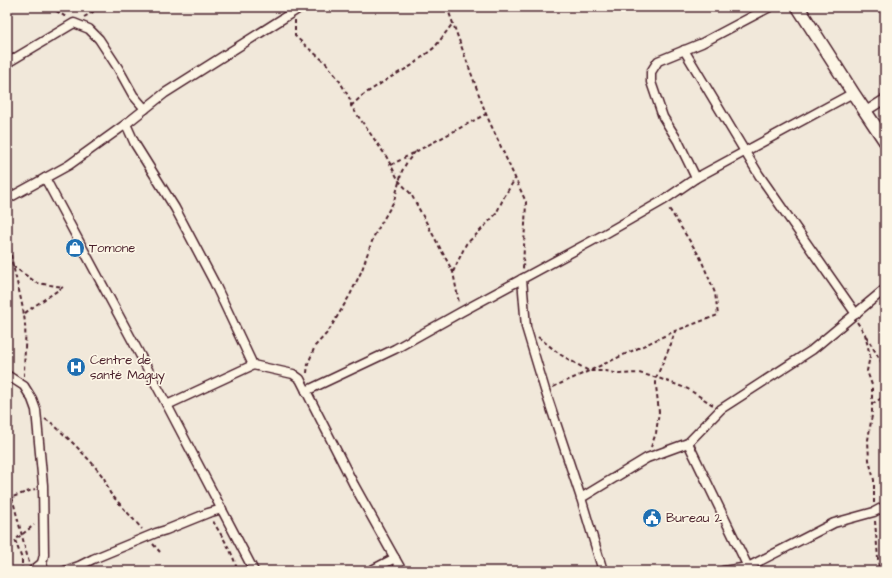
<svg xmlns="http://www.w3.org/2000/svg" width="892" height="578" font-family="'Architects Daughter',sans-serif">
	<rect width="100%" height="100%" fill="#f1e8da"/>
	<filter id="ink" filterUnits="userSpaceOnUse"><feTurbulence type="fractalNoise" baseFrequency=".025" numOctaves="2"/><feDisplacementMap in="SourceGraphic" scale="8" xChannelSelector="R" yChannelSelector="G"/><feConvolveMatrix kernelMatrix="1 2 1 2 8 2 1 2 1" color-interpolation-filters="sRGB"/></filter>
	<g filter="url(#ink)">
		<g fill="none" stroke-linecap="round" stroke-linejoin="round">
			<!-- street casing -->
			<g stroke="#4a1f2b" stroke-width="11">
				<g id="street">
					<polyline points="684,50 759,175 856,314"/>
					<polyline points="7,63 74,23 89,29 99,39 118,68 133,95 145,109"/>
					<polyline points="866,111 885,99"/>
					<polyline points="126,124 135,144 175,208 214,282 253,365"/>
					<polyline points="45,178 167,405 254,571"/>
					<polyline points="696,178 678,141 663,117 651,82 651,72 658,61 702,43 770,7"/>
					<polyline points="7,199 69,165 126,124 165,93 301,7"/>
					<polyline points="522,279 526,327 545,390 581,498 603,571"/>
					<polyline points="7,375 24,386 32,399 36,410 43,485 44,555 42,563 44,571"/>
					<polyline points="306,391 395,349 461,312 603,235 664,200 696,178 853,93"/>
					<polyline points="167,405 253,365 293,374 300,379 354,485 402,571"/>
					<polyline points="688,443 748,567"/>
					<polyline points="581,498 647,458 688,443 721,409 812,350 885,289"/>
					<polyline points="32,571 42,563"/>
					<polyline points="65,571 79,566 93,559 156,533 166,530 208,513 222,509"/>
					<polyline points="370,571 395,558"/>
					<polyline points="723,571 748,567 834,523 874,512 885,506"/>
				</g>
			</g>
			<!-- secondary casing -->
			<g stroke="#4a1f2b" stroke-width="15">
				<polyline id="secondary" points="798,7 853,93 885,141"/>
			</g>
			<!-- path -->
			<g stroke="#4a1f2b" stroke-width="2" stroke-dasharray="4 3" stroke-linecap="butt">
				<polyline points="50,7 66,17"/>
				<polyline points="447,7 486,114 526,202 523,269"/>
				<polyline points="58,12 63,7"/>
				<polyline points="84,17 102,7"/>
				<polyline points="295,20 295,36 307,47 325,62 339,80 351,101 351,106 386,156 399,181 411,194 453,272 459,303"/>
				<polyline points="351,106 363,95 391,77 411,66 435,47 453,23"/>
				<polyline points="391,165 486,114"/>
				<path d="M9,206C8,224 9,243 12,261C16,279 21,297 24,315C27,335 24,356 24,376"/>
				<path d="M7,262L37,283L63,287C50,296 36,304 24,314"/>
				<polyline points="453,272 466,244 478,233 496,214 504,197 515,179"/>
				<polyline points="857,322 865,334 870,356 867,371 872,385 872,415 868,440 869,460 874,480 874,503"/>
				<polyline points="866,336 885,368"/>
				<polyline points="538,337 561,355 589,371 606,371 619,374 639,373 661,379 688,389 713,405"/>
				<polyline points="307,373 308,364 315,346 328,332 350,295 362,270 367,255 374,236 394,201 402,171 407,162 415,152"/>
				<polyline points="553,387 589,371 675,331 718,315 715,293 700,257 668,207"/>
				<polyline points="872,404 880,399 885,398"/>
				<polyline points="45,419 53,424 75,445 92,463 104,478 110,493 142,529"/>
				<polyline points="651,447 656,433 659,412 656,386 656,378 671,344 675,331"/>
				<polyline points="7,493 12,497 29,563"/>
				<polyline points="7,499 35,489"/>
				<path d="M213,521C222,537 234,553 237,571"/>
				<polyline points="875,521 879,571"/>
				<polyline points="153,544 160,552"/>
				<polyline points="22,571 22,559 15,540 34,525"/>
			</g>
			<!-- street -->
			<use href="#street" stroke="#fcf5e5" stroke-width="8"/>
			<!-- secondary -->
			<use href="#secondary" stroke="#fcf5e5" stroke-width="12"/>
		</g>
	</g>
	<!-- icons -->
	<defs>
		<g id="shop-disc" transform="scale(1)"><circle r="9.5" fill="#1f6fb2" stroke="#fcf5e5"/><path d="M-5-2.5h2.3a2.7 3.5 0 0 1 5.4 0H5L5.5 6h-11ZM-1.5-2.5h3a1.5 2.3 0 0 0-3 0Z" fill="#fff"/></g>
		<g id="hospital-disc" transform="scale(1)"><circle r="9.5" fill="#1f6fb2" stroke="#fcf5e5"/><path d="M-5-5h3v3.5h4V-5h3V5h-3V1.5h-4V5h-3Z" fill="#fff"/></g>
		<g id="civic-disc" transform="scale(1)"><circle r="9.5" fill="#1f6fb2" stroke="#fcf5e5"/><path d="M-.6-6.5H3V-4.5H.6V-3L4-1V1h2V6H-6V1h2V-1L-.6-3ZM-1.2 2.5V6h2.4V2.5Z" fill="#fff"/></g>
	</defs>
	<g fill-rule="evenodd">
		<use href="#shop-disc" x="75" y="248"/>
		<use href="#hospital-disc" x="76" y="367"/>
		<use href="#civic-disc" x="652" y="518"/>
	</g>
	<g text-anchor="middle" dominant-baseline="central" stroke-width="3.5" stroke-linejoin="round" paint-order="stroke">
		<!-- poi labels -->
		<g font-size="13" fill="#4a1f2b" stroke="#fcf5e5" text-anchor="start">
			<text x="89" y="248">Tomone</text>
			<text x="90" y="360">Centre de<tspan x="90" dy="15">santé Maguy</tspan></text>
			<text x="666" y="518">Bureau 2</text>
		</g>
	</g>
	<!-- margin -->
	<rect width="892" height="578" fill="none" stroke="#fcf5e5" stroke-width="24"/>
	<rect x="12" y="12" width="868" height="554" fill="none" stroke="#4a1f2b" stroke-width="1.5" filter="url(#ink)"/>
</svg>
